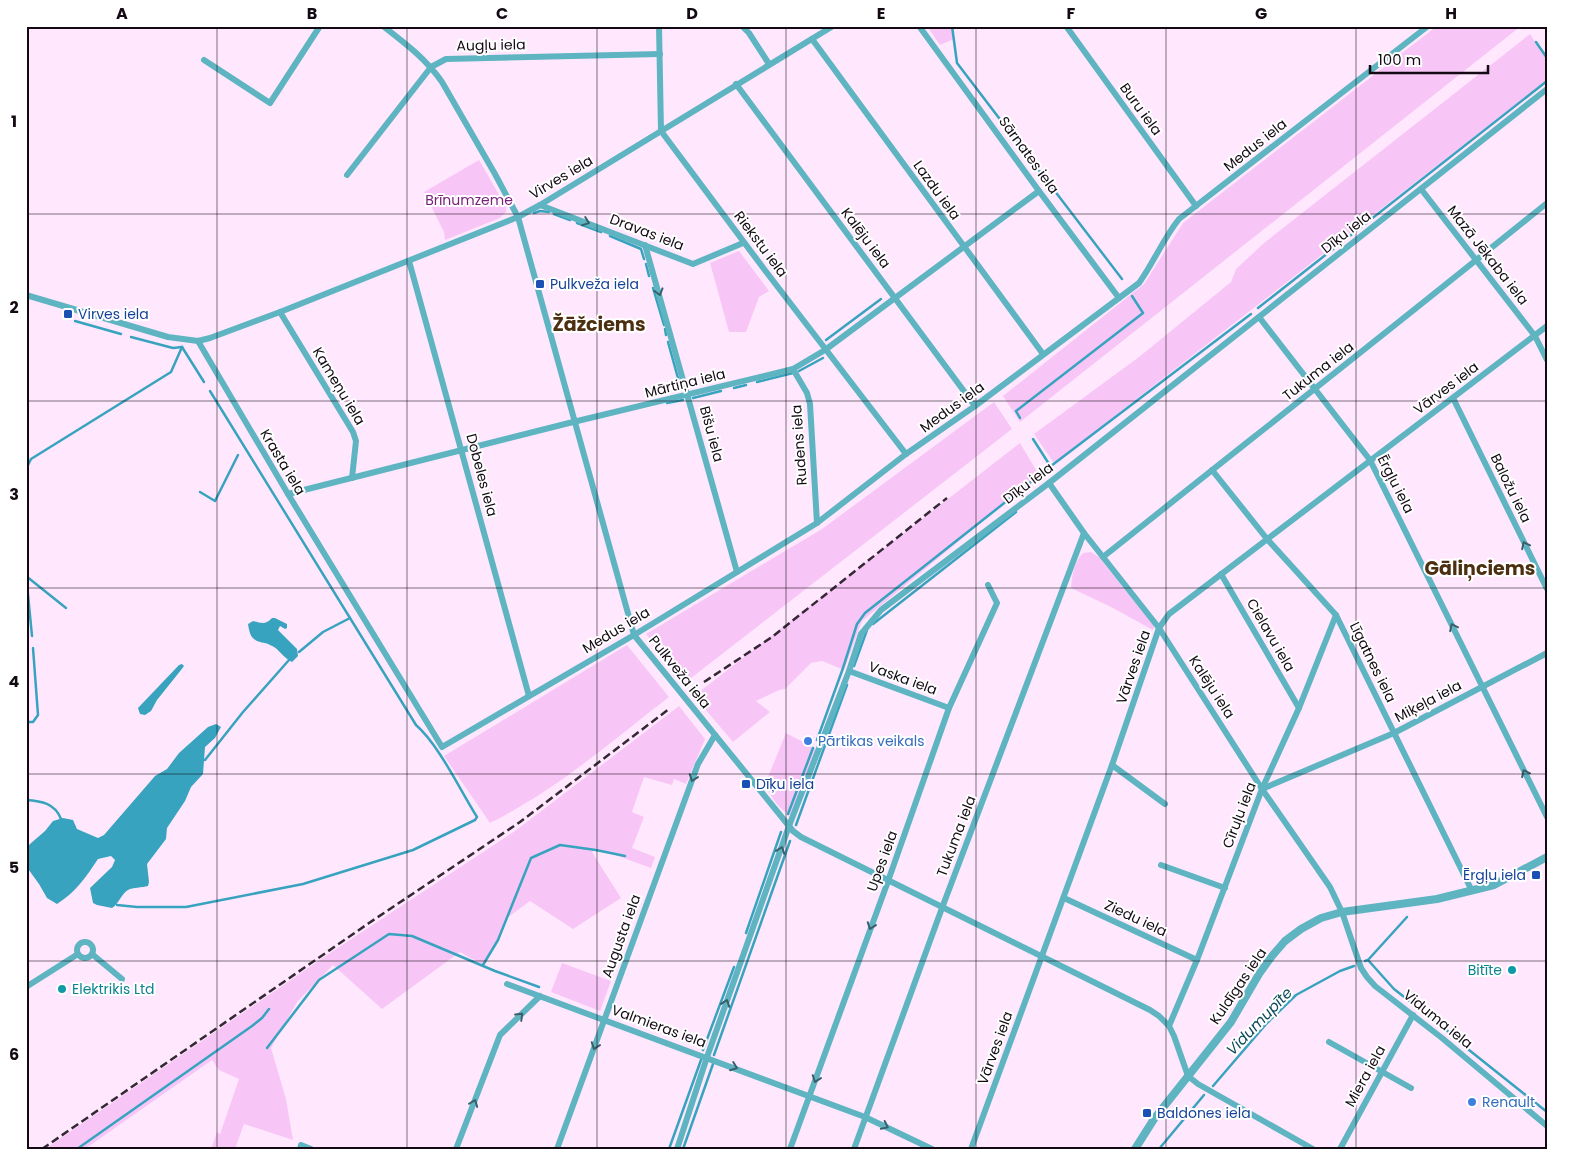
<svg xmlns="http://www.w3.org/2000/svg" width="1573" height="1175" font-family="Poppins,sans-serif">
	<rect width="100%" height="100%" fill="#ffe8fe"/>
	<!-- green -->
	<g fill="#f7c6f6">
		<polygon points="927,26 952,26 954,39 940,45"/>
		<polygon points="1437,26 1521,26 1020,422 1003,396 1144,284 1183,223"/>
		<polygon points="1530,34 1547,59 1547,80 1054,463 1034,434 1139,357 1231,282 1236,269 1264,243"/>
		<polygon points="479,160 506,207 506,212 500,218 445,240 444,232 424,192"/>
		<polygon points="739,251 769,291 759,297 746,332 729,332 710,263"/>
		<polygon points="994,402 1012,429 686,682 646,634 822,529"/>
		<polygon points="1020,443 1039,475 862,621 844,670 822,661 811,663 785,689 779,690 756,701 770,712 733,742 694,696"/>
		<path d="M1091,552L1099,557L1105,565L1154,626L1153,630L1113,608L1071,588C1072,575 1074,563 1083,553Z"/>
		<path d="M627,645L669,697C612,741 555,791 490,823L444,756Z"/>
		<polygon points="679,706 705,739 686,784 674,779 672,785 644,777 632,812 644,817 632,848 655,857 651,868 596,848 592,852 621,898 573,929 530,901 507,918 500,934 483,965 460,952 382,1009 333,965 297,1002 271,1048 286,1099 293,1140 244,1124 235,1149 211,1149 217,1132 220,1134 239,1079 219,1070 212,1060 85,1149 45,1149 324,957 515,831"/>
		<path d="M786,733L816,749L791,815H789C779,808 768,795 766,782Z"/>
		<polygon points="562,963 611,981 600,1011 551,992"/>
	</g>
	<!-- water -->
	<g fill="#37a3bf">
		<path d="M272,618H275L287,624V628L285,629L280,626L278,630L297,649L298,656L292,662C283,658 279,648 270,645C265,642 258,643 254,639C250,636 249,630 248,624L253,621C261,623 266,625 272,618Z"/>
		<polygon points="182,664 184,666 181,670 157,700 151,711 145,715 140,714 138,708 179,665"/>
		<path d="M216,724L221,727L215,738L205,747L203,774L191,787L185,801L167,828L166,839L147,864L149,882L148,886C142,888 133,887 128,890C121,894 119,904 112,908L97,905L93,903L90,888L112,867L115,860L111,856L98,859C86,877 76,892 57,904L47,898L39,884L26,866V849L30,844L45,831L53,821L63,818L73,820L77,829L98,838L104,835L155,776L167,769L179,753L208,727Z"/>
	</g>
	<g fill="none" stroke-linecap="round" stroke-linejoin="round">
		<!-- stream -->
		<g stroke="#37a3bf" stroke-width="2.5">
			<polyline points="952,26 957,63 1122,279"/>
			<polyline points="1524,26 1525,28"/>
			<polyline points="1536,42 1547,58"/>
			<polyline points="534,213 540,211 549,212"/>
			<polyline points="554,214 570,220"/>
			<polyline points="577,223 601,232"/>
			<polyline points="610,236 641,249 644,259"/>
			<polyline points="646,264 649,276"/>
			<polyline points="653,288 664,325"/>
			<polyline points="1258,308 1547,81"/>
			<polyline points="75,321 121,334"/>
			<polyline points="665,329 666,335"/>
			<polyline points="131,337 173,348 182,347"/>
			<polyline points="826,340 881,299"/>
			<polyline points="668,342 681,389"/>
			<polyline points="182,347 204,382"/>
			<polyline points="799,371 823,358"/>
			<polyline points="757,382 793,373"/>
			<polyline points="734,388 746,385"/>
			<polyline points="693,398 721,391"/>
			<polyline points="667,403 683,400"/>
			<polyline points="1020,418 1016,411 1143,313 1132,296"/>
			<polyline points="1033,439 1049,464"/>
			<polyline points="26,469 31,459 171,372 182,347"/>
			<polyline points="1047,469 1251,314"/>
			<polyline points="200,492 215,501 238,455"/>
			<polyline points="26,574 32,636"/>
			<polyline points="26,576 66,608"/>
			<polyline points="873,624 1016,512"/>
			<polyline points="299,652 323,632 350,618"/>
			<polyline points="854,666 867,630"/>
			<polyline points="26,722 33,722 38,715 33,648"/>
			<polyline points="817,740 843,668 857,624 865,613 1041,474"/>
			<polyline points="205,760 243,712 289,660"/>
			<path d="M26,800C41,801 55,803 61,819"/>
			<polyline points="788,814 813,748"/>
			<polyline points="796,825 847,685"/>
			<path d="M117,905L137,907H186L303,884L413,850L475,820L477,817C460,790 439,745 416,725L210,391"/>
			<polyline points="746,933 781,832"/>
			<polyline points="1368,960 1407,917"/>
			<polyline points="1365,961 1368,960 1394,989 1450,1033"/>
			<polyline points="483,965 498,940 531,858 560,845 596,850 625,856"/>
			<polyline points="1459,1042 1547,1112"/>
			<polyline points="267,1048 319,980 389,934 412,936 495,971 539,987"/>
			<polyline points="703,1050 734,967"/>
			<polyline points="714,1055 790,841"/>
			<polyline points="1213,1086 1267,1023 1296,995 1340,971 1354,966"/>
			<polyline points="77,1149 252,1026 262,1018 269,1009"/>
			<polyline points="669,1149 701,1060"/>
			<polyline points="683,1149 713,1064"/>
			<polyline points="1159,1149 1204,1095"/>
		</g>
		<!-- minor -->
		<g stroke="#5fb4c2" stroke-width="6">
			<path d="M383,26C405,43 426,59 442,82L495,174L518,217L634,635L793,831L801,837L1150,1010L1159,1016L1169,1026L1174,1036L1188,1076L1198,1084L1313,1149"/>
			<polyline points="659,26 661,131 764,269 906,454"/>
			<polyline points="742,26 749,33 769,64"/>
			<polyline points="919,26 1039,191 1119,298"/>
			<polyline points="1066,26 1196,206"/>
			<polyline points="812,39 1043,354"/>
			<polyline points="204,60 270,103 320,26"/>
			<polyline points="736,84 975,406"/>
			<polyline points="347,175 431,67 446,59 660,54"/>
			<polyline points="1421,189 1535,336 1547,360"/>
			<polyline points="540,205 693,264 743,243"/>
			<polyline points="645,245 737,572"/>
			<polyline points="409,261 529,696"/>
			<polyline points="26,295 168,337 198,341 210,338 280,312 518,217 540,205 833,26"/>
			<polyline points="280,312 353,432 356,441 352,478"/>
			<polyline points="1259,317 1370,460 1547,817"/>
			<path d="M198,341L288,494L442,747L634,635L817,523L906,454L975,406L1139,283C1154,262 1163,239 1179,219L1428,26"/>
			<polyline points="793,369 807,393 810,404 817,523"/>
			<polyline points="1453,398 1547,589"/>
			<polyline points="1212,470 1267,539 1336,615 1472,891"/>
			<polyline points="1049,483 1084,533 1159,628 1262,789 1330,887 1342,912 1361,968 1367,977 1375,986 1442,1038 1547,1126"/>
			<polyline points="288,494 569,423 793,369 825,350 1039,191"/>
			<path d="M1103,557C1251,439 1400,322 1547,203"/>
			<polyline points="1221,574 1299,708"/>
			<polyline points="849,671 949,708"/>
			<polyline points="1112,765 1165,804"/>
			<polyline points="1262,789 1394,733 1547,653"/>
			<polyline points="1161,865 1225,888"/>
			<polyline points="1064,898 1197,960"/>
			<circle cx="85" cy="950" r="8"/>
			<polyline points="92,954 122,979"/>
			<polyline points="507,984 865,1117 932,1149"/>
			<polyline points="26,987 78,954"/>
			<polyline points="1169,1026 1197,960 1262,789 1299,708 1336,615"/>
			<polyline points="1329,1042 1411,1088"/>
			<polyline points="300,1149 301,1145 311,1149"/>
			<polyline points="456,1149 500,1035 540,996"/>
			<polyline points="557,1149 698,764 715,735"/>
			<polyline points="677,1149 707,1057 789,826 849,671 861,634 881,610 1049,483 1547,89"/>
			<polyline points="790,1149 887,884 949,708 997,603 988,585"/>
			<polyline points="854,1149 942,908 1084,533"/>
			<polyline points="971,1149 1112,765 1159,628 1169,614 1547,326"/>
			<polyline points="1340,1149 1413,1015"/>
		</g>
		<!-- tertiary -->
		<polyline stroke="#5fb4c2" stroke-width="8" points="1135,1149 1154,1119 1231,1022 1259,974 1272,956 1285,941 1301,929 1321,918 1342,912 1437,899 1494,885 1547,857"/>
		<!-- rail -->
		<g stroke="#332833" stroke-width="2.5" stroke-dasharray="8 4" stroke-linecap="butt">
			<polyline points="704,682 772,637 947,498"/>
			<polyline points="42,1149 369,923 520,822 669,709"/>
		</g>
	</g>
	<!-- one-way arrows -->
	<defs><path id="oneway-chevron" d="M-2-3.5L2.5 0L-2 3.5" fill="none" stroke-width="1.6" stroke-linecap="round" stroke-linejoin="round" transform="scale(1.25)"/></defs>
	<g stroke="#395f6a">
		<use href="#oneway-chevron" transform="translate(586 222) rotate(21)"/>
		<use href="#oneway-chevron" transform="translate(659 292) rotate(74)"/>
		<use href="#oneway-chevron" transform="translate(1525 545) rotate(-116)"/>
		<use href="#oneway-chevron" transform="translate(1453 627) rotate(-116)"/>
		<use href="#oneway-chevron" transform="translate(1525 773) rotate(-116)"/>
		<use href="#oneway-chevron" transform="translate(693 778) rotate(110)"/>
		<use href="#oneway-chevron" transform="translate(781 850) rotate(-70)"/>
		<use href="#oneway-chevron" transform="translate(871 926) rotate(110)"/>
		<use href="#oneway-chevron" transform="translate(726 1003) rotate(-70)"/>
		<use href="#oneway-chevron" transform="translate(520 1016) rotate(-44)"/>
		<use href="#oneway-chevron" transform="translate(595 1046) rotate(110)"/>
		<use href="#oneway-chevron" transform="translate(734 1067) rotate(21)"/>
		<use href="#oneway-chevron" transform="translate(816 1079) rotate(110)"/>
		<use href="#oneway-chevron" transform="translate(474 1103) rotate(-69)"/>
		<use href="#oneway-chevron" transform="translate(885 1126) rotate(26)"/>
	</g>
	<!-- grid -->
	<path fill="none" stroke="#130a13" stroke-width="1" stroke-opacity="0.55" d="M217,26V1149M407,26V1149M597,26V1149M786,26V1149M976,26V1149M1166,26V1149M1356,26V1149M26,214H1547M26,401H1547M26,588H1547M26,774H1547M26,961H1547"/>
	<!-- markers -->
	<g fill="#1a4fb4" stroke="#fff" stroke-width="2">
		<rect x="535" y="279" width="10" height="10" rx="2.5"/>
		<rect x="63" y="309" width="10" height="10" rx="2.5"/>
		<rect x="741" y="779" width="10" height="10" rx="2.5"/>
		<rect x="1531" y="870" width="10" height="10" rx="2.5"/>
		<rect x="1142" y="1108" width="10" height="10" rx="2.5"/>
	</g>
	<g fill="#3f7fe0" stroke="#fff" stroke-width="2">
		<circle cx="808" cy="741" r="5"/>
		<circle cx="1472" cy="1102" r="5"/>
	</g>
	<g fill="#0f9aa8" stroke="#fff" stroke-width="2">
		<circle cx="1512" cy="970" r="5"/>
		<circle cx="62" cy="989" r="5"/>
	</g>
	<g text-anchor="middle" dominant-baseline="central" stroke-width="4" stroke-linejoin="round" paint-order="stroke">
		<!-- street labels -->
		<g font-size="14" fill="#130a13" stroke="#fff">
			<text transform="translate(491 45) rotate(-1)">Augļu iela</text>
			<text transform="translate(1141 109) rotate(54)">Buru iela</text>
			<text transform="translate(1255 145) rotate(-38)">Medus iela</text>
			<text transform="translate(1029 155) rotate(54)">Sārnates iela</text>
			<text transform="translate(561 177) rotate(-31)">Virves iela</text>
			<text transform="translate(937 190) rotate(54)">Lazdu iela</text>
			<text transform="translate(647 232) rotate(21)">Dravas iela</text>
			<text transform="translate(1346 232) rotate(-38)">Dīķu iela</text>
			<text transform="translate(866 238) rotate(53)">Kalēju iela</text>
			<text transform="translate(761 244) rotate(53)">Riekstu iela</text>
			<text transform="translate(1488 255) rotate(52)">Mazā Jēkaba iela</text>
			<text transform="translate(1318 371) rotate(-38)">Tukuma iela</text>
			<text transform="translate(685 383) rotate(-14)">Mārtiņa iela</text>
			<text transform="translate(339 386) rotate(59)">Kameņu iela</text>
			<text transform="translate(1446 388) rotate(-37)">Vārves iela</text>
			<text transform="translate(952 407) rotate(-36)">Medus iela</text>
			<text transform="translate(712 434) rotate(75)">Bišu iela</text>
			<text transform="translate(799 445) rotate(-94)">Rudens iela</text>
			<text transform="translate(283 462) rotate(59)">Krasta iela</text>
			<text transform="translate(482 475) rotate(75)">Dobeles iela</text>
			<text transform="translate(1028 483) rotate(-37)">Dīķu iela</text>
			<text transform="translate(1396 484) rotate(63)">Ērgļu iela</text>
			<text transform="translate(1511 488) rotate(64)">Baložu iela</text>
			<text transform="translate(616 630) rotate(-31)">Medus iela</text>
			<text transform="translate(1271 635) rotate(60)">Cielavu iela</text>
			<text transform="translate(1373 662) rotate(64)">Līgatnes iela</text>
			<text transform="translate(1133 667) rotate(-71)">Vārves iela</text>
			<text transform="translate(680 672) rotate(51)">Pulkveža iela</text>
			<text transform="translate(903 678) rotate(20)">Vaska iela</text>
			<text transform="translate(1212 687) rotate(57)">Kalēju iela</text>
			<text transform="translate(1428 701) rotate(-28)">Miķeļa iela</text>
			<text transform="translate(1239 815) rotate(-69)">Cīruļu iela</text>
			<text transform="translate(956 836) rotate(-69)">Tukuma iela</text>
			<text transform="translate(882 861) rotate(-70)">Upes iela</text>
			<text transform="translate(1136 918) rotate(25)">Ziedu iela</text>
			<text transform="translate(621 936) rotate(-70)">Augusta iela</text>
			<text transform="translate(1238 986) rotate(-56)">Kuldīgas iela</text>
			<text transform="translate(1438 1019) rotate(39)">Viduma iela</text>
			<text transform="translate(659 1026) rotate(20)">Valmieras iela</text>
			<text transform="translate(995 1048) rotate(-70)">Vārves iela</text>
			<text transform="translate(1365 1076) rotate(-61)">Miera iela</text>
		</g>
		<!-- park labels -->
		<g font-size="14" fill="#78227a" stroke="#fff">
			<text x="469" y="200">Brīnumzeme</text>
		</g>
		<!-- transit labels -->
		<g font-size="14" fill="#164399" stroke="#fff" text-anchor="start">
			<text x="550" y="284">Pulkveža iela</text>
			<text x="78" y="314">Virves iela</text>
			<text x="756" y="784">Dīķu iela</text>
			<text x="1526" y="875" text-anchor="end">Ērgļu iela</text>
			<text x="1157" y="1113">Baldones iela</text>
		</g>
		<!-- shop labels -->
		<g font-size="14" fill="#366cbe" stroke="#fff" text-anchor="start">
			<text x="818" y="741">Pārtikas veikals</text>
			<text x="1482" y="1102">Renault</text>
		</g>
		<!-- culture labels -->
		<g font-size="14" fill="#0d838f" stroke="#fff" text-anchor="end">
			<text x="1502" y="970">Bitīte</text>
			<text x="72" y="989" text-anchor="start">Elektrikis Ltd</text>
		</g>
		<!-- water labels -->
		<g font-size="15" font-style="italic" fill="#0e4c5b" stroke="#fff">
			<text transform="translate(1259 1021) rotate(-46)">Vidumupīte</text>
		</g>
		<!-- district labels -->
		<g font-size="19" font-weight="bold" fill="#4b2f10" stroke="#fff">
			<text x="599" y="324">Žāžciems</text>
			<text x="1480" y="568">Gāliņciems</text>
		</g>
	</g>
	<!-- border -->
	<rect width="1573" height="1175" fill="none" stroke="#ffffff" stroke-width="55"/>
	<!-- scale -->
	<path d="M1370 65v8h118v-8" fill="none" stroke="#130a13" stroke-width="2.5"/>
	<text x="1378" y="65" font-size="15" fill="#130a13" stroke="#ffffff" stroke-width="4" paint-order="stroke">100 m</text>
	<rect x="28" y="28" width="1518" height="1120" fill="none" stroke="#130a13" stroke-width="2"/>
	<g font-size="16" text-anchor="middle" font-weight="bold" fill="#130a13">
		<text x="122" y="19">A</text>
		<text x="312" y="19">B</text>
		<text x="502" y="19">C</text>
		<text x="692" y="19">D</text>
		<text x="881" y="19">E</text>
		<text x="1071" y="19">F</text>
		<text x="1261" y="19">G</text>
		<text x="1451" y="19">H</text>
		<text x="14" y="127">1</text>
		<text x="14" y="313">2</text>
		<text x="14" y="500">3</text>
		<text x="14" y="687">4</text>
		<text x="14" y="873">5</text>
		<text x="14" y="1060">6</text>
	</g>
</svg>
